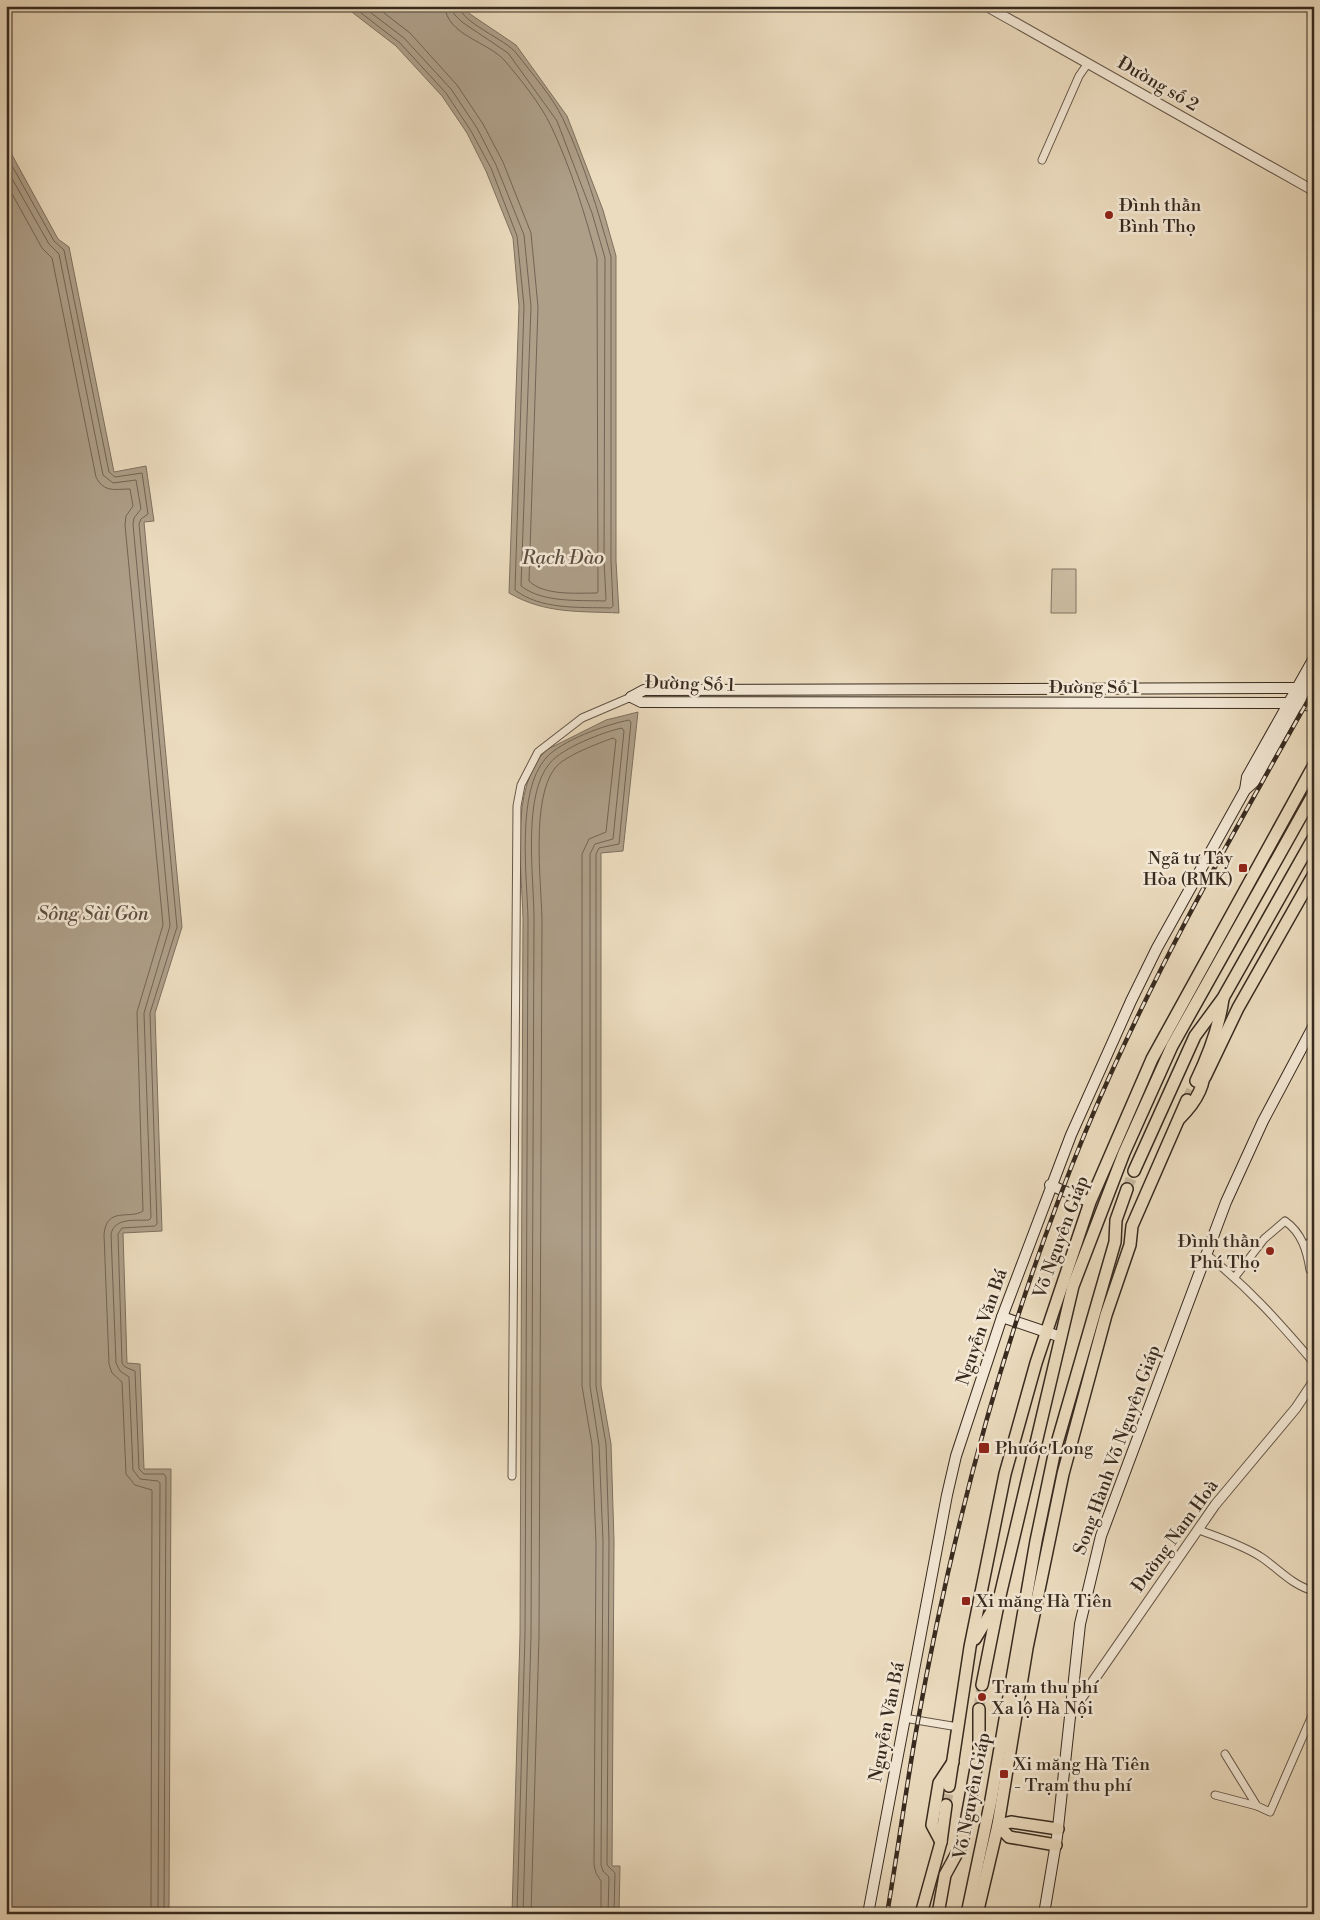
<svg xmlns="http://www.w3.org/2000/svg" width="1320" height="1920" font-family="'Libre Bodoni',serif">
	<rect width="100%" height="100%" fill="#ecdcbf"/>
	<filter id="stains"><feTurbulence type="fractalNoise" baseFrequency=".004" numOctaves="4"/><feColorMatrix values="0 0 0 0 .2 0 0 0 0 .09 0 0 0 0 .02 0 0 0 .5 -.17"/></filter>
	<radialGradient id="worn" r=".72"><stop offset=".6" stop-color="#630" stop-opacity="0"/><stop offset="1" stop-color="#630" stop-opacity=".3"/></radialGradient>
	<!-- green -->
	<polygon fill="#cdbea4" stroke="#827462" points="1052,569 1076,569 1076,613 1051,613"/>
	<!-- water -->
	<g fill="#ae9f89" stroke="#7e705f">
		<path d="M344,6H462L470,14L516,45L567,116L603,210L616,256V561L619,613C579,611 545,614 509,593L519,306L513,238L486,171L467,133L442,96L396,46Z"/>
		<polygon points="6,144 58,239 69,247 114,472 146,466 154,521 144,522 182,927 155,1013 162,1231 123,1233 127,1363 140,1364 144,1469 171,1469 169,1914 6,1914"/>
		<path d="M638,712L623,851L601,853V1386L611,1444L614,1541L612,1866H620L619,1914H512L520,1635L523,919C522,870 509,787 546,750L606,720Z"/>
	</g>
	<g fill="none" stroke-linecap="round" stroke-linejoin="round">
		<!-- shore -->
		<g stroke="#726454" stroke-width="1">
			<path d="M352,6L400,43L446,93L471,131L491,168L517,236L524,306L515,590C541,610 579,607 611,608L613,606L611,561V257C598,211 584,163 563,119C552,96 533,75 517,54C506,39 461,23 459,6"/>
			<path d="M362,6L404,38L451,89L477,128L496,165L524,235L531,306L521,586C543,603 578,600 605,601L606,599L604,561L605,258L592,213L557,121L508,53L462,22L454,14L453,6"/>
			<path d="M375,6L410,33L457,85L483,124L503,162L531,233L538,307L529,581C544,596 577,593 597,593L598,591L597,259C585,214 571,168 551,126C540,103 521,80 505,61C489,42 446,35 445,6"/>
			<polyline points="6,155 54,241 64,250 109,472 115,477 142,473 148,514 141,519 139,524 177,927 150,1013 157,1224 155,1226 122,1228 118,1234 122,1363 125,1367 135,1371 139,1469 144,1474 164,1474 166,1477 164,1914"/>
			<path d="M6,168L49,244L59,254L103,475L113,483L136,480L141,509L134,518L133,524L170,926L144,1013L151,1218L149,1220C135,1221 115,1217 111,1234L116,1363L120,1371L129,1377L133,1470L140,1479L158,1481L160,1483L158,1914"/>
			<path d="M6,183L42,248L52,258L96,477C104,493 115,489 130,489L133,506L126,516L125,525L163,925L137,1012L143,1211C129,1220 107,1206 104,1234L109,1364L112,1373L122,1382L126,1474L135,1485L152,1490L151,1914"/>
			<path d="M517,1914L525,1635L528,919C527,876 516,791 546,758C562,740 605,725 629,720L631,722L619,844L599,848L596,854V1386L606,1444L609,1541L607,1865L615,1873L614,1914"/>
			<path d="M523,1914L531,1636L534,919C534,878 522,795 550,763C562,748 603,732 622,728L624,731L613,839L595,844L590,854V1386L599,1445L603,1541L601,1865L603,1871L609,1877L608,1914"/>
			<path d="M531,1914L539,1636L542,919C541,880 531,799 555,768C564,756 599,743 613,738L616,740L606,832L589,839L582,854V1386L592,1445L596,1542L594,1865L596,1873L601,1881V1914"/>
		</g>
		<!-- trunk-tunnel -->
		<g stroke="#c8b89f" stroke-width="11" stroke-dasharray="11 5.5" stroke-linecap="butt">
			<polyline points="1187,1100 1196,1081"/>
			<polyline points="1127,1189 1134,1171"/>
			<polyline points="979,1709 982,1685"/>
			<polyline points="946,1805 949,1786"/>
		</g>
		<!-- minor casing -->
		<g stroke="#645647" stroke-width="9">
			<g id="minor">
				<polyline points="1042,160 1079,76 1088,63"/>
				<polyline points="1305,1247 1314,1238"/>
				<path d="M1206,1254C1249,1288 1279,1322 1314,1363"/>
				<path d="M1235,1277L1264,1239L1285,1221C1302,1233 1307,1251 1310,1270L1314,1273"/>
				<polyline points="512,1476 517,806 521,785 538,752 582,718 631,697"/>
				<path d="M1199,1530C1220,1538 1242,1545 1261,1557C1279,1569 1293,1586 1314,1591"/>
				<polyline points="904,1718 958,1727"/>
				<polyline points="1225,1754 1257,1806 1270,1812 1314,1711"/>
				<polyline points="1215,1795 1257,1806"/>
			</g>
		</g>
		<!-- tertiary casing -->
		<g stroke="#645647" stroke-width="11">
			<g id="tertiary">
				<polyline points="986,6 1314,191"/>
				<polyline points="1071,1713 1215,1505 1296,1408 1314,1381"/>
			</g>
		</g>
		<!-- secondary casing -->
		<g stroke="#372a1f" stroke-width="12">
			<g id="secondary">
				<polyline points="631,697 644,690 1310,688"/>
				<polyline points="631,697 641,702 1288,703 1314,706"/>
				<polyline points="1245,790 1247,777 1314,658"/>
				<polyline points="1050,1185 1090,1202"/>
				<polyline points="1002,1317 1061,1337"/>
				<polyline points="868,1914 947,1495 956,1456 1002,1317 1071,1135 1131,1001 1157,948 1245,790 1255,781 1314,674"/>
				<polyline points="1044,1914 1057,1837 1080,1624 1101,1536 1226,1202 1263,1121 1314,1025"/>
			</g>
		</g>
		<!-- primary casing -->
		<g stroke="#372a1f" stroke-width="14">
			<g id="primary">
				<path d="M1180,1118C1193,1105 1206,1087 1204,1067"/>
				<polyline points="941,1842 932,1825 939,1783 953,1762"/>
			</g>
		</g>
		<!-- trunk casing -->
		<g stroke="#372a1f" stroke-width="14">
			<g id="trunk">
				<polyline points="1205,1077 1238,1008 1314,874"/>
				<path d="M1196,1081C1208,1056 1219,1027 1223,999"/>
				<polyline points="1134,1171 1195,1036 1223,998 1314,837"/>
				<polyline points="975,1639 995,1606"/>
				<polyline points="982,1685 999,1600 1073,1286 1124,1153 1172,1046 1314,793"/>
				<polyline points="949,1786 970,1647 1005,1474 1036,1363 1090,1202 1152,1059 1314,765"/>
				<polyline points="1056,1845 1009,1837 998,1825 1011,1822 1058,1829"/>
				<polyline points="921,1914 941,1842 946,1805"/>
				<polyline points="938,1914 945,1875 962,1844 979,1752 979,1709"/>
				<polyline points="967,1914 991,1800 1036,1541 1055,1450 1115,1242 1116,1220 1127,1189"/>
				<polyline points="977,1914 998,1825 1027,1648 1063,1474 1106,1315 1130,1245 1132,1226 1187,1100"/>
			</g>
		</g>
		<!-- minor -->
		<use href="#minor" stroke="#f3e8d5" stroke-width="7"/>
		<!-- tertiary -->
		<use href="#tertiary" stroke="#f3e8d5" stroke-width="9"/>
		<!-- secondary -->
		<use href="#secondary" stroke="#f3e8d5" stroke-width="10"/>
		<!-- primary -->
		<use href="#primary" stroke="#ecdcbf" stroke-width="11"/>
		<!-- trunk -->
		<use href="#trunk" stroke="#ecdcbf" stroke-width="11"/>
		<!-- rail casing -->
		<g stroke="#372a1f" stroke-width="4.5">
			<path id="rail" d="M887,1914C898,1851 906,1788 917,1726C953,1525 1007,1322 1085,1133C1149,979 1232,835 1314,690"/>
		</g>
		<!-- rail -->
		<use href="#rail" stroke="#f3e8d5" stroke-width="2.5" stroke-dasharray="8" stroke-linecap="butt"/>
	</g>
	<!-- markers -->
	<g fill="#8f2418" stroke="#f3e8d5" stroke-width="2">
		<circle cx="1109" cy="215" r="5"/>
		<rect x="1238" y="863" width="10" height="10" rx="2.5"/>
		<circle cx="1270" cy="1251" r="5"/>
		<rect x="978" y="1442" width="12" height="12" rx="2.5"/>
		<rect x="961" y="1596" width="10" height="10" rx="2.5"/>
		<circle cx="982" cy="1697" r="5"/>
		<rect x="999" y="1769" width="10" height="10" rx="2.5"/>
	</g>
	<g text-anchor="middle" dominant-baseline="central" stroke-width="5" stroke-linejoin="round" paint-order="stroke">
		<!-- street labels -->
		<g font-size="18" fill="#372a1f" stroke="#f3e8d5">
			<text transform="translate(1158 84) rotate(30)">Đường số 2</text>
			<text transform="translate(690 684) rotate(2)">Đường Số 1</text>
			<text x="1094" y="687">Đường Số 1</text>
			<text transform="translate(1061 1237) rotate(-70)">Võ Nguyên Giáp</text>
			<text transform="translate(982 1327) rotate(-71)">Nguyễn Văn Bá</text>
			<text transform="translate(1117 1450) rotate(-70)">Song Hành Võ Nguyên Giáp</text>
			<text transform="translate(1175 1536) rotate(-54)">Đường Nam Hoà</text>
			<text transform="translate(887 1722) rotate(-79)">Nguyễn Văn Bá</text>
			<text transform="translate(972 1796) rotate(-79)">Võ Nguyên Giáp</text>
		</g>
		<!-- poi labels -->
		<g font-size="18" fill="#372a1f" stroke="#f3e8d5" text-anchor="start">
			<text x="1119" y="205">Đình thần<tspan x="1119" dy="21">Bình Thọ</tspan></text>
			<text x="1233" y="858" text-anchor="end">Ngã tư Tây<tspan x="1233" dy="21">Hòa (RMK)</tspan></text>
			<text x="1260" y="1241" text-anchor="end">Đình thần<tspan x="1260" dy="21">Phú Thọ</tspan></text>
			<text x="995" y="1448">Phước Long</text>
			<text x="976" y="1601">Xi măng Hà Tiên</text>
			<text x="992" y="1687">Trạm thu phí<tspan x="992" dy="21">Xa lộ Hà Nội</tspan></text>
			<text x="1014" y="1764">Xi măng Hà Tiên<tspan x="1014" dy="21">- Trạm thu phí</tspan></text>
		</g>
		<!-- water labels -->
		<g font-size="19" font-style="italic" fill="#5b4d3f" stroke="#f3e8d5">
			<text x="563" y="558">Rạch Đào</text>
			<text x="93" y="914">Sông Sài Gòn</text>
		</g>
	</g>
	<!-- margin -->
	<rect width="1320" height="1920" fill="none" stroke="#ecdcbf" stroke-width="25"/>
	<rect x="8" y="8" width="1305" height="1905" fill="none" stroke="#372a1f" stroke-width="2.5"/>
	<rect x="12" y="12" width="1295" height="1895" fill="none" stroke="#372a1f"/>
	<rect width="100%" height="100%" filter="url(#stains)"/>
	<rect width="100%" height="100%" fill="url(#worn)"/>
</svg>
